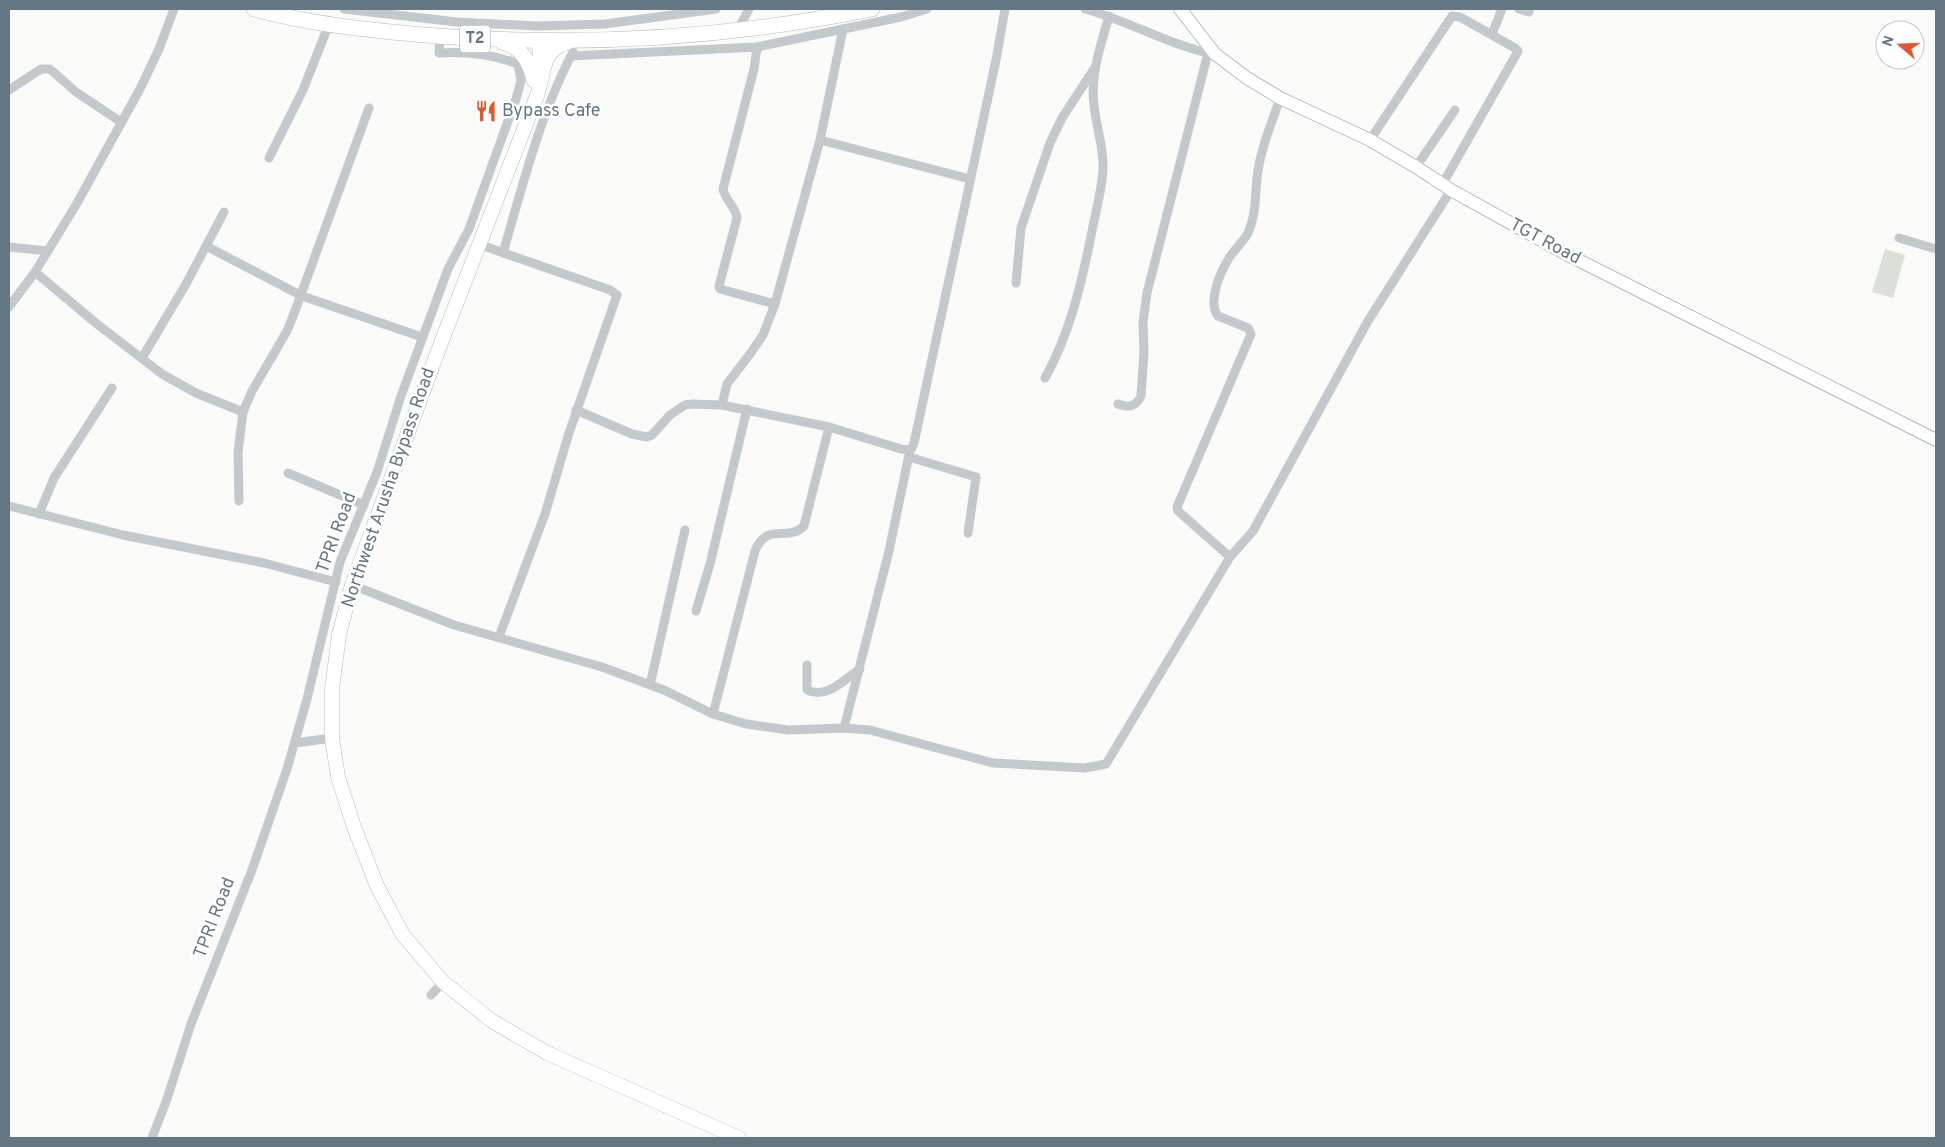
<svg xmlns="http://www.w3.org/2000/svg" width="1945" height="1147" font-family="Overpass,sans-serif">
	<rect width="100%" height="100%" fill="#fafaf8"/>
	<!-- green -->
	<polygon fill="#dadfd7" points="1885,249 1905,255 1893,298 1872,292"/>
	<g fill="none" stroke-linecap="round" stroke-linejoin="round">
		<!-- secondary casing -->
		<g stroke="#b3babf" stroke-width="14">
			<polyline id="secondary" points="1180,9 1215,54 1247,78 1280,98 1370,140 1416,167 1451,190 1568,255 1936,440"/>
		</g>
		<!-- primary casing -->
		<g stroke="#b5babe" stroke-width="15">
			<polyline id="primary" points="539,41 541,80 538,93 441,343 352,585 339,635 332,689 332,738 338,777 354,827 377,886 403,935 443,982 492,1021 547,1053 739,1138"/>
		</g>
		<!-- highway casing -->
		<g stroke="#b4b9bd" stroke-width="16">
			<g id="highway">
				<path d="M254,9C313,25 376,31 437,36C584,47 728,38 872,9"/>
				<path d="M502,42C522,48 529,60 534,80"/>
				<path d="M541,80C544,61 548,47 568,42"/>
			</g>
		</g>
		<!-- street -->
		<g stroke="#c3c8cc" stroke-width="9">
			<polyline points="344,9 457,22 537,26 605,24 716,9"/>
			<path d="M1085,9C1129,21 1167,44 1212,54"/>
			<polyline points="1519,9 1529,12"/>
			<polyline points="737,31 749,9"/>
			<polyline points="1492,34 1502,9"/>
			<path d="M757,47L754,69L723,189C725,200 736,207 737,218L719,286L720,289L775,304"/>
			<polyline points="571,56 757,47 901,17 927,9"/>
			<polyline points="9,90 41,69 50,69 76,92 121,122"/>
			<polyline points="820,140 970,179"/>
			<polyline points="1370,140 1452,16 1460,17 1515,48 1518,51 1517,53 1442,185"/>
			<polyline points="269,158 303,90 329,24"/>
			<polyline points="1416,167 1455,110"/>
			<polyline points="1899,238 1936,249"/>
			<polyline points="478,244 610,290 617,295 569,433 545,514 499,637"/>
			<polyline points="206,246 302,296 422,337"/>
			<polyline points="9,247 48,251"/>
			<path d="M503,253C522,187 541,112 573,52"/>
			<polyline points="35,272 97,324 162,374 196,393 243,412"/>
			<polyline points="1016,283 1021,228 1050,143 1062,118 1094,69"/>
			<polyline points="9,307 35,272 76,205 141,87 159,49 174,9"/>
			<polyline points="142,358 186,284 224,212"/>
			<path d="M1045,378C1071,332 1083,277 1093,226C1097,207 1102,188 1103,169C1104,148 1096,126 1094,105C1090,74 1101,45 1109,16"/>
			<path d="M1118,404C1128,408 1136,407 1141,396L1144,352L1143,322L1147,293L1208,53"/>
			<polyline points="722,405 727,384 750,354 763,335 775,304 820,140 843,29"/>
			<polyline points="576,410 632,434 647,437 652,435 670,415 685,405 692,404 722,405 829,427 901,449 911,450 914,443 996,60 1005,9"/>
			<polyline points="909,457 976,477 968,533"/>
			<polyline points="288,473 364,505"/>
			<polyline points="239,501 238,452 243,412 252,391 287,331 295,311 369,108"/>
			<polyline points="9,506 123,535 264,563 336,582"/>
			<polyline points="39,514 54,478 112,388"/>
			<path d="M1230,557L1178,511L1177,507L1251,334L1248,328L1218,316C1207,301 1221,271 1229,258C1235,249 1243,242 1248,233C1258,211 1254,188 1259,165C1263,142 1273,120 1280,98"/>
			<polyline points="352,585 454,625 602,667 664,690 713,714 746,724 788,730 844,728 870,730 993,763 1085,768 1106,764 1230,557 1253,531 1368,321 1451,190"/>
			<polyline points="696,611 710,564 747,409"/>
			<path d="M807,665V690C827,700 844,679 860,669"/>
			<polyline points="650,685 685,530"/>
			<path d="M713,714L755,551C767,521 787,543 804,526L829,427"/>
			<polyline points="844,728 889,551 910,450"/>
			<polyline points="295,743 332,738"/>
			<polyline points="431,995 443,982"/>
			<path d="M152,1138L167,1099L191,1024L252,870L287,769L307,699L340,562L377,472L401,396L448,269L469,229L516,99L521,81L518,64C494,55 465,51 439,53L440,36"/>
		</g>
		<!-- secondary -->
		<use href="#secondary" stroke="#fff" stroke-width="12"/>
		<!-- primary -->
		<use href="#primary" stroke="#fff" stroke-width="14"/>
		<!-- highway -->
		<use href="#highway" stroke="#fff" stroke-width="15"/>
	</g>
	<!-- icons -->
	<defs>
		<g id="restaurant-bare" transform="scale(1.725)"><path d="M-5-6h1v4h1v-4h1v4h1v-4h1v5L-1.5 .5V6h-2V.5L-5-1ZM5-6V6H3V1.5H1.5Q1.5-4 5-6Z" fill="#e4572e" stroke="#fff" stroke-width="2.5" paint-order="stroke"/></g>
	</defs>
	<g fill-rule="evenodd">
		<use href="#restaurant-bare" x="486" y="111"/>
	</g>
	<g text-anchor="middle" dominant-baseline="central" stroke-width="5" stroke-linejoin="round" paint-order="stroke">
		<!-- shield labels -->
		<rect fill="#fff" stroke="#939fa8" stroke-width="1" x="460" y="25.5" width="30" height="27" rx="4"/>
		<g font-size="16" font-weight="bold" fill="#657683">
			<text x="475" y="39">T2</text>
		</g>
		<!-- poi labels -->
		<g font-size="18" fill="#657683" stroke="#fff" text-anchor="start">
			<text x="502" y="111">Bypass Cafe</text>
		</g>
		<!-- street labels -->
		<g font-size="18" fill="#657683" stroke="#fff">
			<text transform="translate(1545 242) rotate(28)">TGT Road</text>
			<text transform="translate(389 488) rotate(-71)">Northwest Arusha Bypass Road</text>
			<text transform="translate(337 533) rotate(-70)">TPRI Road</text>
			<text transform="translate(215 918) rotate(-69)">TPRI Road</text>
		</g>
	</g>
	<!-- border -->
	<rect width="1945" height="1147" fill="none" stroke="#657683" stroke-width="20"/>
	<!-- north arrow -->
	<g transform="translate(1900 45) rotate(289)"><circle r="24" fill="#ffffff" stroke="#c1c8cd"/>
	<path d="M0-4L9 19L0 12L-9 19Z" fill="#e4572e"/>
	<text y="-8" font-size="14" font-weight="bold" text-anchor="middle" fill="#657683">N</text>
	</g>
</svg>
